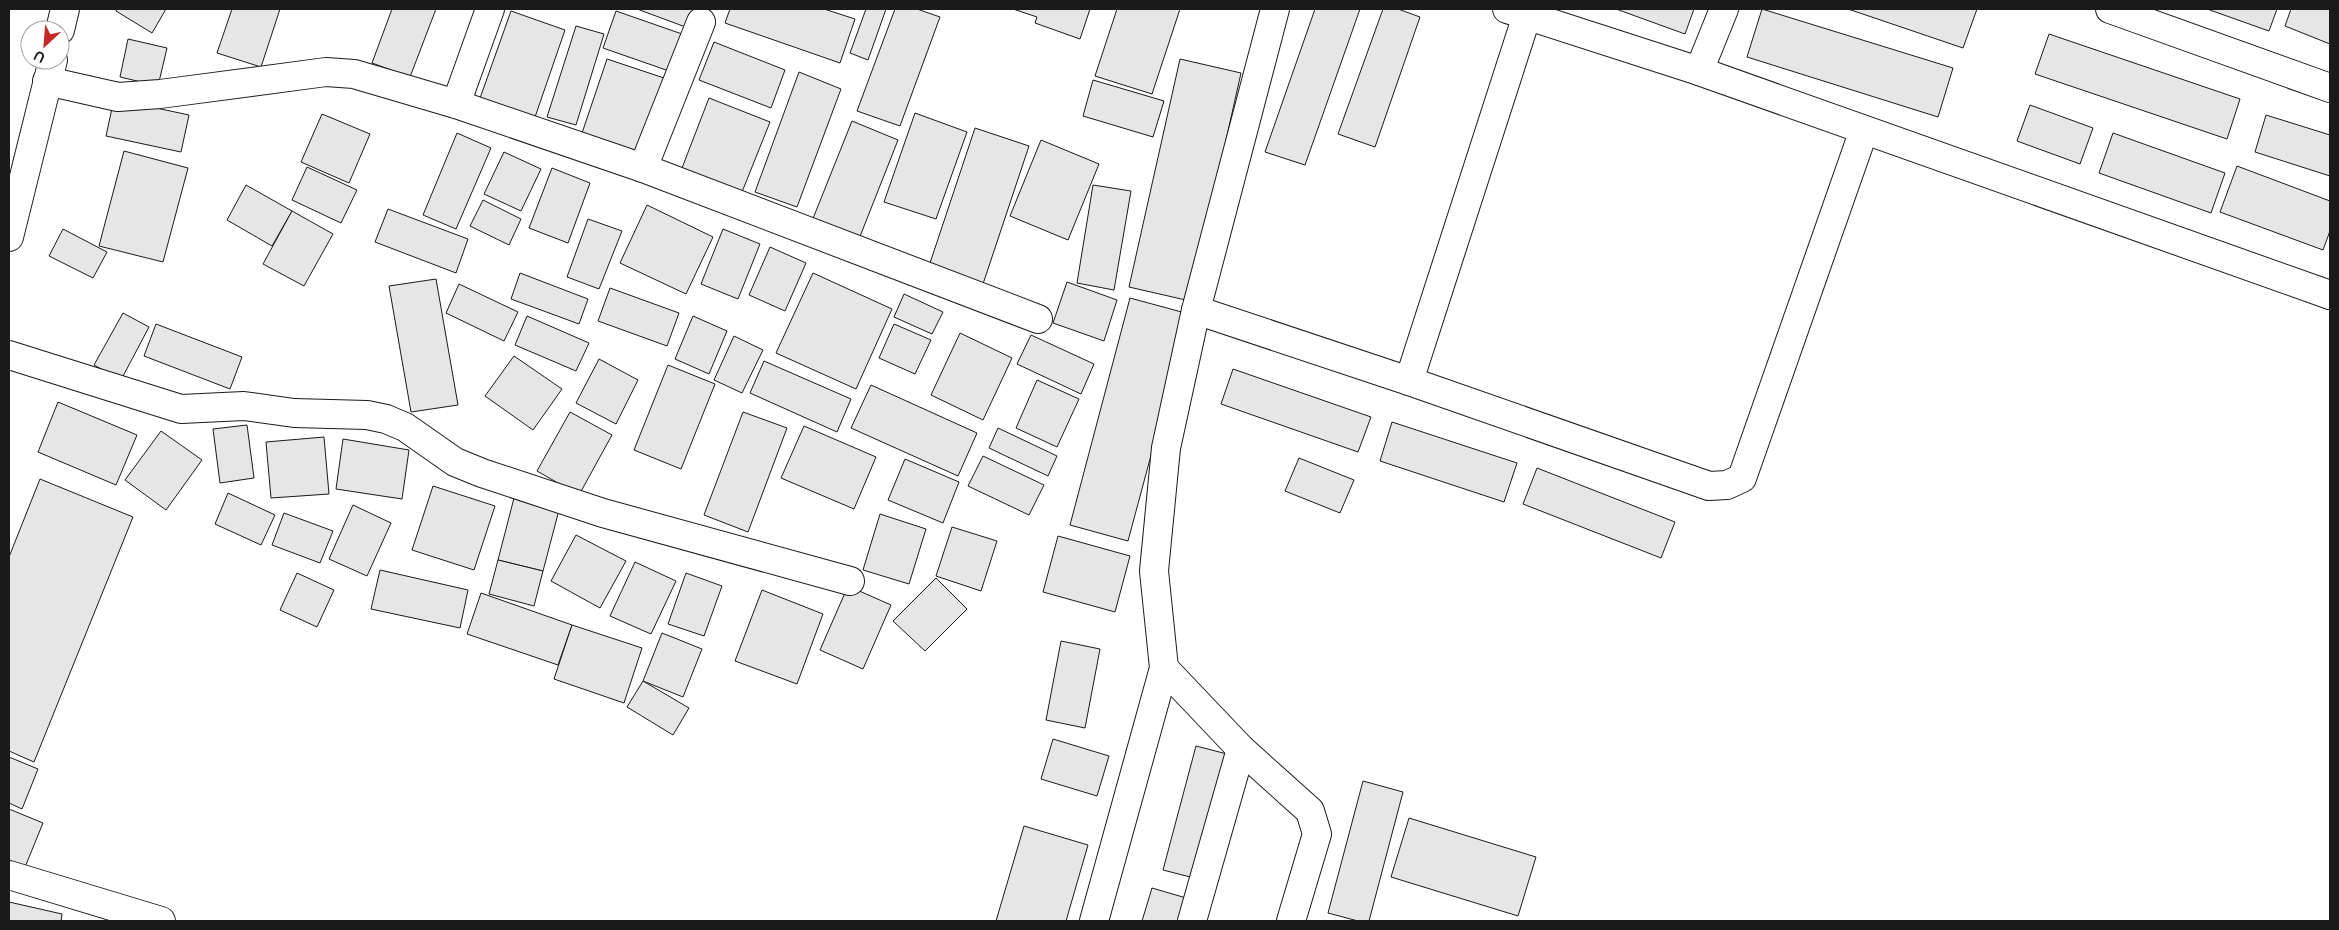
<svg xmlns="http://www.w3.org/2000/svg" width="2339" height="930" font-family="Raleway,sans-serif">
	<rect width="100%" height="100%" fill="#fff"/>
	<!-- building -->
	<g fill="#e6e6e6" stroke="#1a1a1a">
		<polygon points="117,9 166,9 152,33 116,11"/>
		<polygon points="232,9 280,9 261,67 217,53"/>
		<polygon points="392,9 436,9 410,77 372,63"/>
		<polygon points="637,9 698,9 691,29"/>
		<polygon points="730,9 824,9 855,19 840,63 725,23"/>
		<polygon points="866,9 886,9 868,60 850,53"/>
		<polygon points="895,9 917,9 940,17 900,126 857,111"/>
		<polygon points="1013,9 1090,9 1080,39 1035,23 1037,17"/>
		<polygon points="1117,9 1180,9 1152,94 1095,76"/>
		<polygon points="1315,9 1360,9 1305,165 1265,152"/>
		<polygon points="1383,9 1398,9 1420,17 1375,147 1338,134"/>
		<polygon points="1616,9 1694,9 1685,34"/>
		<polygon points="1762,9 1953,68 1938,117 1747,57"/>
		<polygon points="1848,9 1977,9 1963,48"/>
		<polygon points="2207,9 2277,9 2269,31"/>
		<polygon points="2291,9 2330,9 2330,44 2285,26"/>
		<polygon points="511,11 565,30 534,120 479,101"/>
		<polygon points="616,11 682,34 669,71 603,48"/>
		<polygon points="576,26 604,34 576,125 547,117"/>
		<polygon points="2049,34 2240,99 2227,139 2035,74"/>
		<polygon points="128,39 167,48 158,86 120,77"/>
		<polygon points="714,42 785,70 771,108 699,80"/>
		<polygon points="607,59 667,79 639,163 579,142"/>
		<polygon points="1180,59 1241,73 1190,301 1129,287"/>
		<polygon points="799,72 841,89 797,207 755,192"/>
		<polygon points="1093,80 1164,101 1153,137 1083,116"/>
		<polygon points="709,98 770,122 742,192 682,168"/>
		<polygon points="114,99 189,115 181,152 106,136"/>
		<polygon points="2030,105 2093,128 2080,164 2017,141"/>
		<polygon points="915,113 967,132 936,219 884,202"/>
		<polygon points="322,114 370,134 349,183 301,162"/>
		<polygon points="2266,115 2330,135 2330,176 2255,152"/>
		<polygon points="852,121 898,140 859,239 812,221"/>
		<polygon points="975,128 1029,146 982,287 928,269"/>
		<polygon points="457,133 491,148 456,229 423,215"/>
		<polygon points="2113,133 2225,173 2211,213 2099,173"/>
		<polygon points="1041,140 1099,164 1068,240 1010,216"/>
		<polygon points="124,151 188,168 163,262 99,246"/>
		<polygon points="504,152 541,169 521,211 484,194"/>
		<polygon points="2237,166 2330,201 2330,231 2323,250 2220,212"/>
		<polygon points="307,167 357,190 341,223 292,200"/>
		<polygon points="552,168 590,183 568,243 529,228"/>
		<polygon points="246,185 292,211 272,246 227,220"/>
		<polygon points="1093,185 1131,191 1114,290 1077,283"/>
		<polygon points="483,200 521,219 509,245 470,226"/>
		<polygon points="647,205 713,237 686,294 620,263"/>
		<polygon points="388,209 468,239 456,273 375,242"/>
		<polygon points="292,211 333,234 304,286 263,264"/>
		<polygon points="588,219 622,231 599,289 567,277"/>
		<polygon points="63,229 107,252 93,278 49,256"/>
		<polygon points="723,229 760,244 738,299 701,284"/>
		<polygon points="770,247 806,263 785,311 749,295"/>
		<polygon points="520,273 588,299 579,324 511,299"/>
		<polygon points="813,273 892,309 856,389 776,353"/>
		<polygon points="436,279 458,405 411,412 389,286"/>
		<polygon points="1067,282 1117,300 1104,341 1053,323"/>
		<polygon points="459,284 518,312 504,341 446,313"/>
		<polygon points="610,288 679,313 667,346 598,321"/>
		<polygon points="904,294 943,312 932,334 894,317"/>
		<polygon points="1130,298 1189,314 1128,541 1070,525"/>
		<polygon points="123,313 149,327 121,380 94,365"/>
		<polygon points="527,316 589,343 576,371 515,345"/>
		<polygon points="693,316 727,331 709,374 675,359"/>
		<polygon points="156,324 242,357 230,389 144,356"/>
		<polygon points="894,324 931,340 915,374 879,358"/>
		<polygon points="960,333 1012,358 983,420 931,395"/>
		<polygon points="1031,335 1094,364 1081,394 1017,364"/>
		<polygon points="734,336 763,350 742,393 714,380"/>
		<polygon points="514,356 562,389 533,430 485,396"/>
		<polygon points="599,359 638,380 616,424 576,403"/>
		<polygon points="764,361 851,399 837,432 750,393"/>
		<polygon points="668,365 715,384 681,469 634,450"/>
		<polygon points="1233,369 1371,417 1358,452 1221,404"/>
		<polygon points="1037,380 1079,399 1057,447 1016,428"/>
		<polygon points="871,385 977,433 958,476 851,428"/>
		<polygon points="58,402 137,435 116,485 38,452"/>
		<polygon points="570,412 612,435 579,495 537,471"/>
		<polygon points="743,412 787,428 748,532 704,515"/>
		<polygon points="1392,422 1517,463 1504,502 1380,461"/>
		<polygon points="247,425 254,478 220,483 213,429"/>
		<polygon points="804,426 876,457 854,509 781,478"/>
		<polygon points="998,428 1057,456 1048,476 989,448"/>
		<polygon points="161,431 202,460 166,510 125,480"/>
		<polygon points="324,437 329,494 271,498 266,442"/>
		<polygon points="343,439 409,450 402,499 336,489"/>
		<polygon points="983,456 1044,485 1029,515 968,486"/>
		<polygon points="1299,458 1354,480 1340,513 1285,491"/>
		<polygon points="905,459 959,482 943,523 888,500"/>
		<polygon points="1537,468 1675,522 1661,558 1523,504"/>
		<polygon points="40,479 133,517 34,762 9,751 9,557"/>
		<polygon points="433,486 495,506 474,570 412,550"/>
		<polygon points="228,493 275,515 261,545 215,524"/>
		<polygon points="514,498 559,510 543,571 498,560"/>
		<polygon points="353,505 391,523 367,576 329,559"/>
		<polygon points="284,513 333,531 320,563 272,545"/>
		<polygon points="880,514 926,529 909,584 863,570"/>
		<polygon points="952,527 997,541 981,591 936,576"/>
		<polygon points="576,535 626,561 600,608 551,581"/>
		<polygon points="1058,536 1130,556 1115,612 1043,592"/>
		<polygon points="498,560 543,571 534,606 489,594"/>
		<polygon points="635,562 676,581 651,634 610,616"/>
		<polygon points="380,570 468,590 460,628 371,609"/>
		<polygon points="297,573 334,590 317,627 280,610"/>
		<polygon points="686,573 722,586 704,636 668,624"/>
		<polygon points="936,578 967,609 925,651 893,621"/>
		<polygon points="848,586 891,605 863,669 820,650"/>
		<polygon points="762,590 823,614 797,684 735,661"/>
		<polygon points="481,593 572,625 558,665 467,634"/>
		<polygon points="572,625 642,648 624,703 554,679"/>
		<polygon points="662,633 702,649 683,697 643,681"/>
		<polygon points="1061,641 1100,649 1085,728 1046,720"/>
		<polygon points="643,681 689,708 673,735 627,707"/>
		<polygon points="1053,739 1109,756 1097,796 1041,779"/>
		<polygon points="1196,746 1231,755 1198,879 1163,870"/>
		<polygon points="9,757 38,769 22,809 9,803"/>
		<polygon points="1363,781 1403,792 1369,921 1358,921 1328,913"/>
		<polygon points="9,809 43,823 23,872 9,867"/>
		<polygon points="1409,818 1536,857 1518,916 1391,877"/>
		<polygon points="1024,826 1088,845 1066,921 996,921"/>
		<polygon points="1152,888 1193,900 1187,921 1142,921"/>
		<polygon points="9,902 62,914 61,921 9,921"/>
	</g>
	<g fill="none" stroke-linecap="round" stroke-linejoin="round">
		<!-- street casing -->
		<g stroke="#1a1a1a" stroke-width="30">
			<g id="street">
				<polyline points="1507,9 1699,71 2330,295"/>
				<polyline points="2110,9 2330,88"/>
				<polyline points="1699,71 1724,9"/>
				<polyline points="47,81 118,97 160,94 326,72 354,74 456,104 643,168 1038,319"/>
				<polyline points="456,104 490,9"/>
				<polyline points="643,168 701,22"/>
				<polyline points="1196,310 1409,381 1709,486 1727,485 1742,478 1864,130"/>
				<polyline points="9,355 181,409 244,406 294,413 367,415 386,419 405,427 455,462 482,473 603,513 850,581"/>
				<polyline points="1409,381 1529,9"/>
				<polyline points="1164,668 1241,749 1310,811 1317,834 1291,921"/>
				<polyline points="9,875 161,921"/>
				<polyline points="1094,921 1164,668 1154,571 1166,448 1196,310 1275,9"/>
				<polyline points="1192,921 1241,749"/>
			</g>
		</g>
		<!-- primary casing -->
		<g stroke="#1a1a1a" stroke-width="30">
			<g id="primary">
				<polyline points="60,30 65,9"/>
				<polyline points="9,237 53,60"/>
			</g>
		</g>
		<!-- street -->
		<use href="#street" stroke="#fff" stroke-width="28"/>
		<!-- primary -->
		<use href="#primary" stroke="#fff" stroke-width="28"/>
	</g>
	<!-- border -->
	<rect width="2339" height="930" fill="none" stroke="#1a1a1a" stroke-width="20"/>
	<!-- north arrow -->
	<g transform="translate(45 45) rotate(206)"><circle r="24" fill="#ffffff" stroke="#a3a3a3"/>
	<path d="M0-4L9 19L0 12L-9 19Z" fill="#c62828"/>
	<text y="-8" font-size="14" font-weight="bold" text-anchor="middle" fill="#1a1a1a">U</text>
	</g>
</svg>
